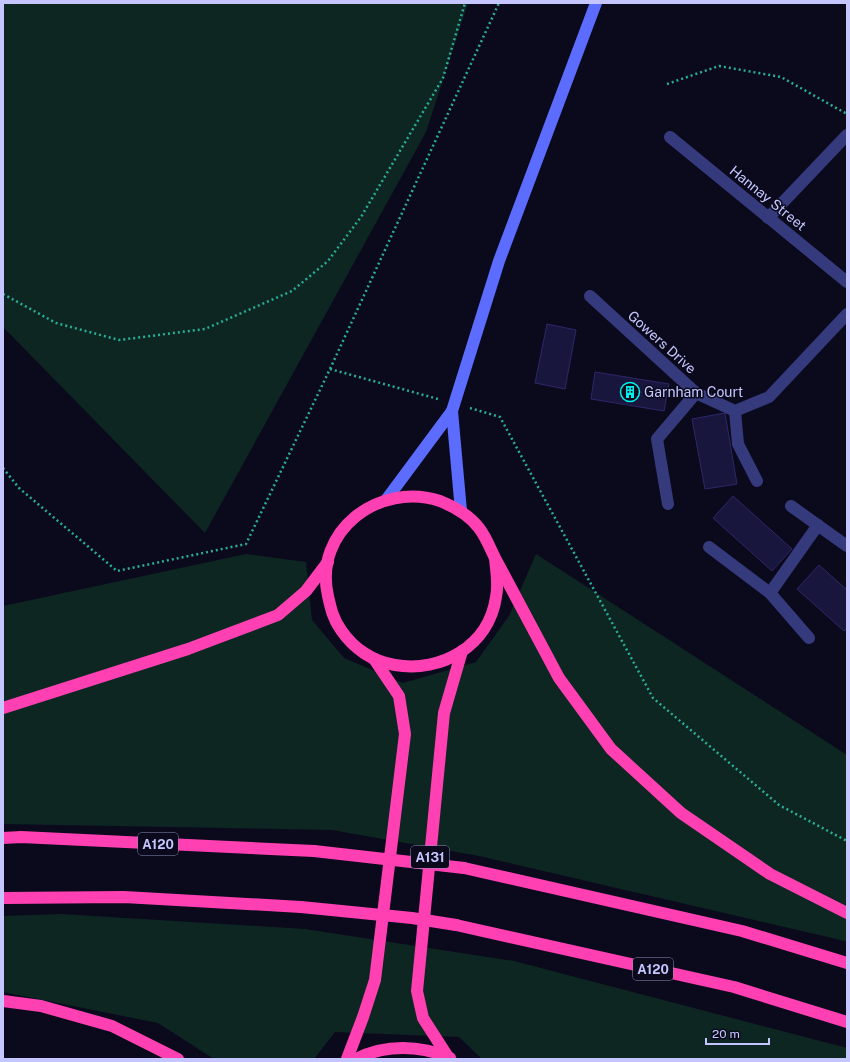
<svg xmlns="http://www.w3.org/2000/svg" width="850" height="1062" font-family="'Public Sans',sans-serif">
	<rect width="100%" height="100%" fill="#0b0a1c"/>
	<!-- green -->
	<g fill="#0d2622">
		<polygon points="3,3 468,3 426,132 205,533 3,327"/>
		<polygon points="246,554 306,562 312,620 344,658 403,683 476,662 509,616 536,554 847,755 847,940 845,941 479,856 332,830 3,824 3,606"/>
		<polygon points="61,914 305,929 514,961 847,1048 847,1059 482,1059 459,1037 335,1032 314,1059 214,1059 158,1023 3,992 3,916"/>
	</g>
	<!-- building -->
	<g fill="#19163d" stroke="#2d276a">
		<polygon points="547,324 576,330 565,389 535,383"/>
		<polygon points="595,372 669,384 664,411 591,399"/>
		<polygon points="725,413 737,484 705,489 692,419"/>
		<polygon points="733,496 792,549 772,571 713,518"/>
		<polygon points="819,565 847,590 847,628 844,631 797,589"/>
	</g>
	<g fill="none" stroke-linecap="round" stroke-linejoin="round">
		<!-- path -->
		<g stroke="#29af97" stroke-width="2.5" stroke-dasharray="2 3" stroke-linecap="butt">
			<polyline points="667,84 719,66 781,77 847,114"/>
			<polyline points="3,294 56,323 119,340 205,329 292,291 328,261 361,217 443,78 465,3"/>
			<polyline points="330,369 438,399"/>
			<polyline points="470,408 500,417 653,698 779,805 847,841"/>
			<polyline points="3,468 19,488 117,571 246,544 330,369 499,3"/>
		</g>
		<!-- street -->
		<g stroke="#343a7c" stroke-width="12">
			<polyline points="670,137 847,282"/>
			<polyline points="768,218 847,135"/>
			<polyline points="590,296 696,393 735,411 769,397 847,314"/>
			<polyline points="735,411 738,444 757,481"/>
			<polyline points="668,504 657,439 696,393"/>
			<polyline points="791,506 847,546"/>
			<polyline points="709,547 770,593 809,638"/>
			<polyline points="770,593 818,525"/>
		</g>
		<!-- secondary -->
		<g stroke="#5c6cff" stroke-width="12">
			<polyline points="386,500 452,411"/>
			<polyline points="461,511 452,411 499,261 596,3"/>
		</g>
		<!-- highway -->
		<g stroke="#ff40b3" stroke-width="12">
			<path d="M495,558C496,571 499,584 496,597C489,646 441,673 395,665C373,662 353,648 341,630C333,619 331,609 328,596C313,531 379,481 440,501C455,507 469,515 479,528C486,537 490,548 495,558L559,678L611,749L681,813L770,874L847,913"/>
			<polyline points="3,708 188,649 278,615 306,591 328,562"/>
			<polyline points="3,838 21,837 314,851"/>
			<polyline points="464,868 742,931 847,963"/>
			<polyline points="3,898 124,897 301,907"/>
			<polyline points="456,925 734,987 847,1022"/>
			<polyline points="3,1001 41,1006 112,1026 178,1059"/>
			<polyline points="448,1057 423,1018 417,991 444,713 462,651"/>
			<polyline points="347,1059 363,1017 375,980 405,734 399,696 374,659"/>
			<path d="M356,1059C385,1044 421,1045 450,1058"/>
		</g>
		<!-- highway-bridge -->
		<g stroke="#ff40b3" stroke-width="12">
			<polyline points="314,851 464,868"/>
			<polyline points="301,907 412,918 456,925"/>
		</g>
	</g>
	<!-- icons -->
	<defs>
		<g id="building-ring" transform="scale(1)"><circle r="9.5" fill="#0b0a1c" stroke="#00f0eb" stroke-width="1.5"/><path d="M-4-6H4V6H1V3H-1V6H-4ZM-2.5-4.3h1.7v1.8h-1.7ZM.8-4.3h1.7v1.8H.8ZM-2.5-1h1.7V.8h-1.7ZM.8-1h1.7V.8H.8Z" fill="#00f0eb"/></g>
	</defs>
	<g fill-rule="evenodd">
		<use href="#building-ring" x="630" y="392"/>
	</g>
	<g text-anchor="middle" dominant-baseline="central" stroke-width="3" stroke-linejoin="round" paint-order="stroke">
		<!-- shield labels -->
		<g fill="#0b0a1c" stroke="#8d8ebb" stroke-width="1">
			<rect x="138" y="833" width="40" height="22" rx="3"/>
			<rect x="411" y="846" width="38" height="22" rx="3"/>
			<rect x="633" y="958" width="40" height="22" rx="3"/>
		</g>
		<g font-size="13" font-weight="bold" fill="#c5c6ff">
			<text x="158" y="844">A120</text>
			<text x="430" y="857">A131</text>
			<text x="653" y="969">A120</text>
		</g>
		<!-- street labels -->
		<g font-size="14" fill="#c5c6ff" stroke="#0b0a1c">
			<text transform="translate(768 198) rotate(39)">Hannay Street</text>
			<text transform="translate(662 342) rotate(42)">Gowers Drive</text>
		</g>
		<!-- poi labels -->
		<g font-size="14" fill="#c5c6ff" stroke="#0b0a1c" text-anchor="start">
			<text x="644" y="392">Garnham Court</text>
		</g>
	</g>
	<!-- border -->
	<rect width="850" height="1062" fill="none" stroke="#c5c6ff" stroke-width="8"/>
	<!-- scale -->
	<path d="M706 1038v6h63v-6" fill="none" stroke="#c5c6ff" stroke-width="2"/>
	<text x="712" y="1038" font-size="12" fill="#c5c6ff" stroke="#0b0a1c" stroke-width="3" paint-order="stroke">20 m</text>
</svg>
